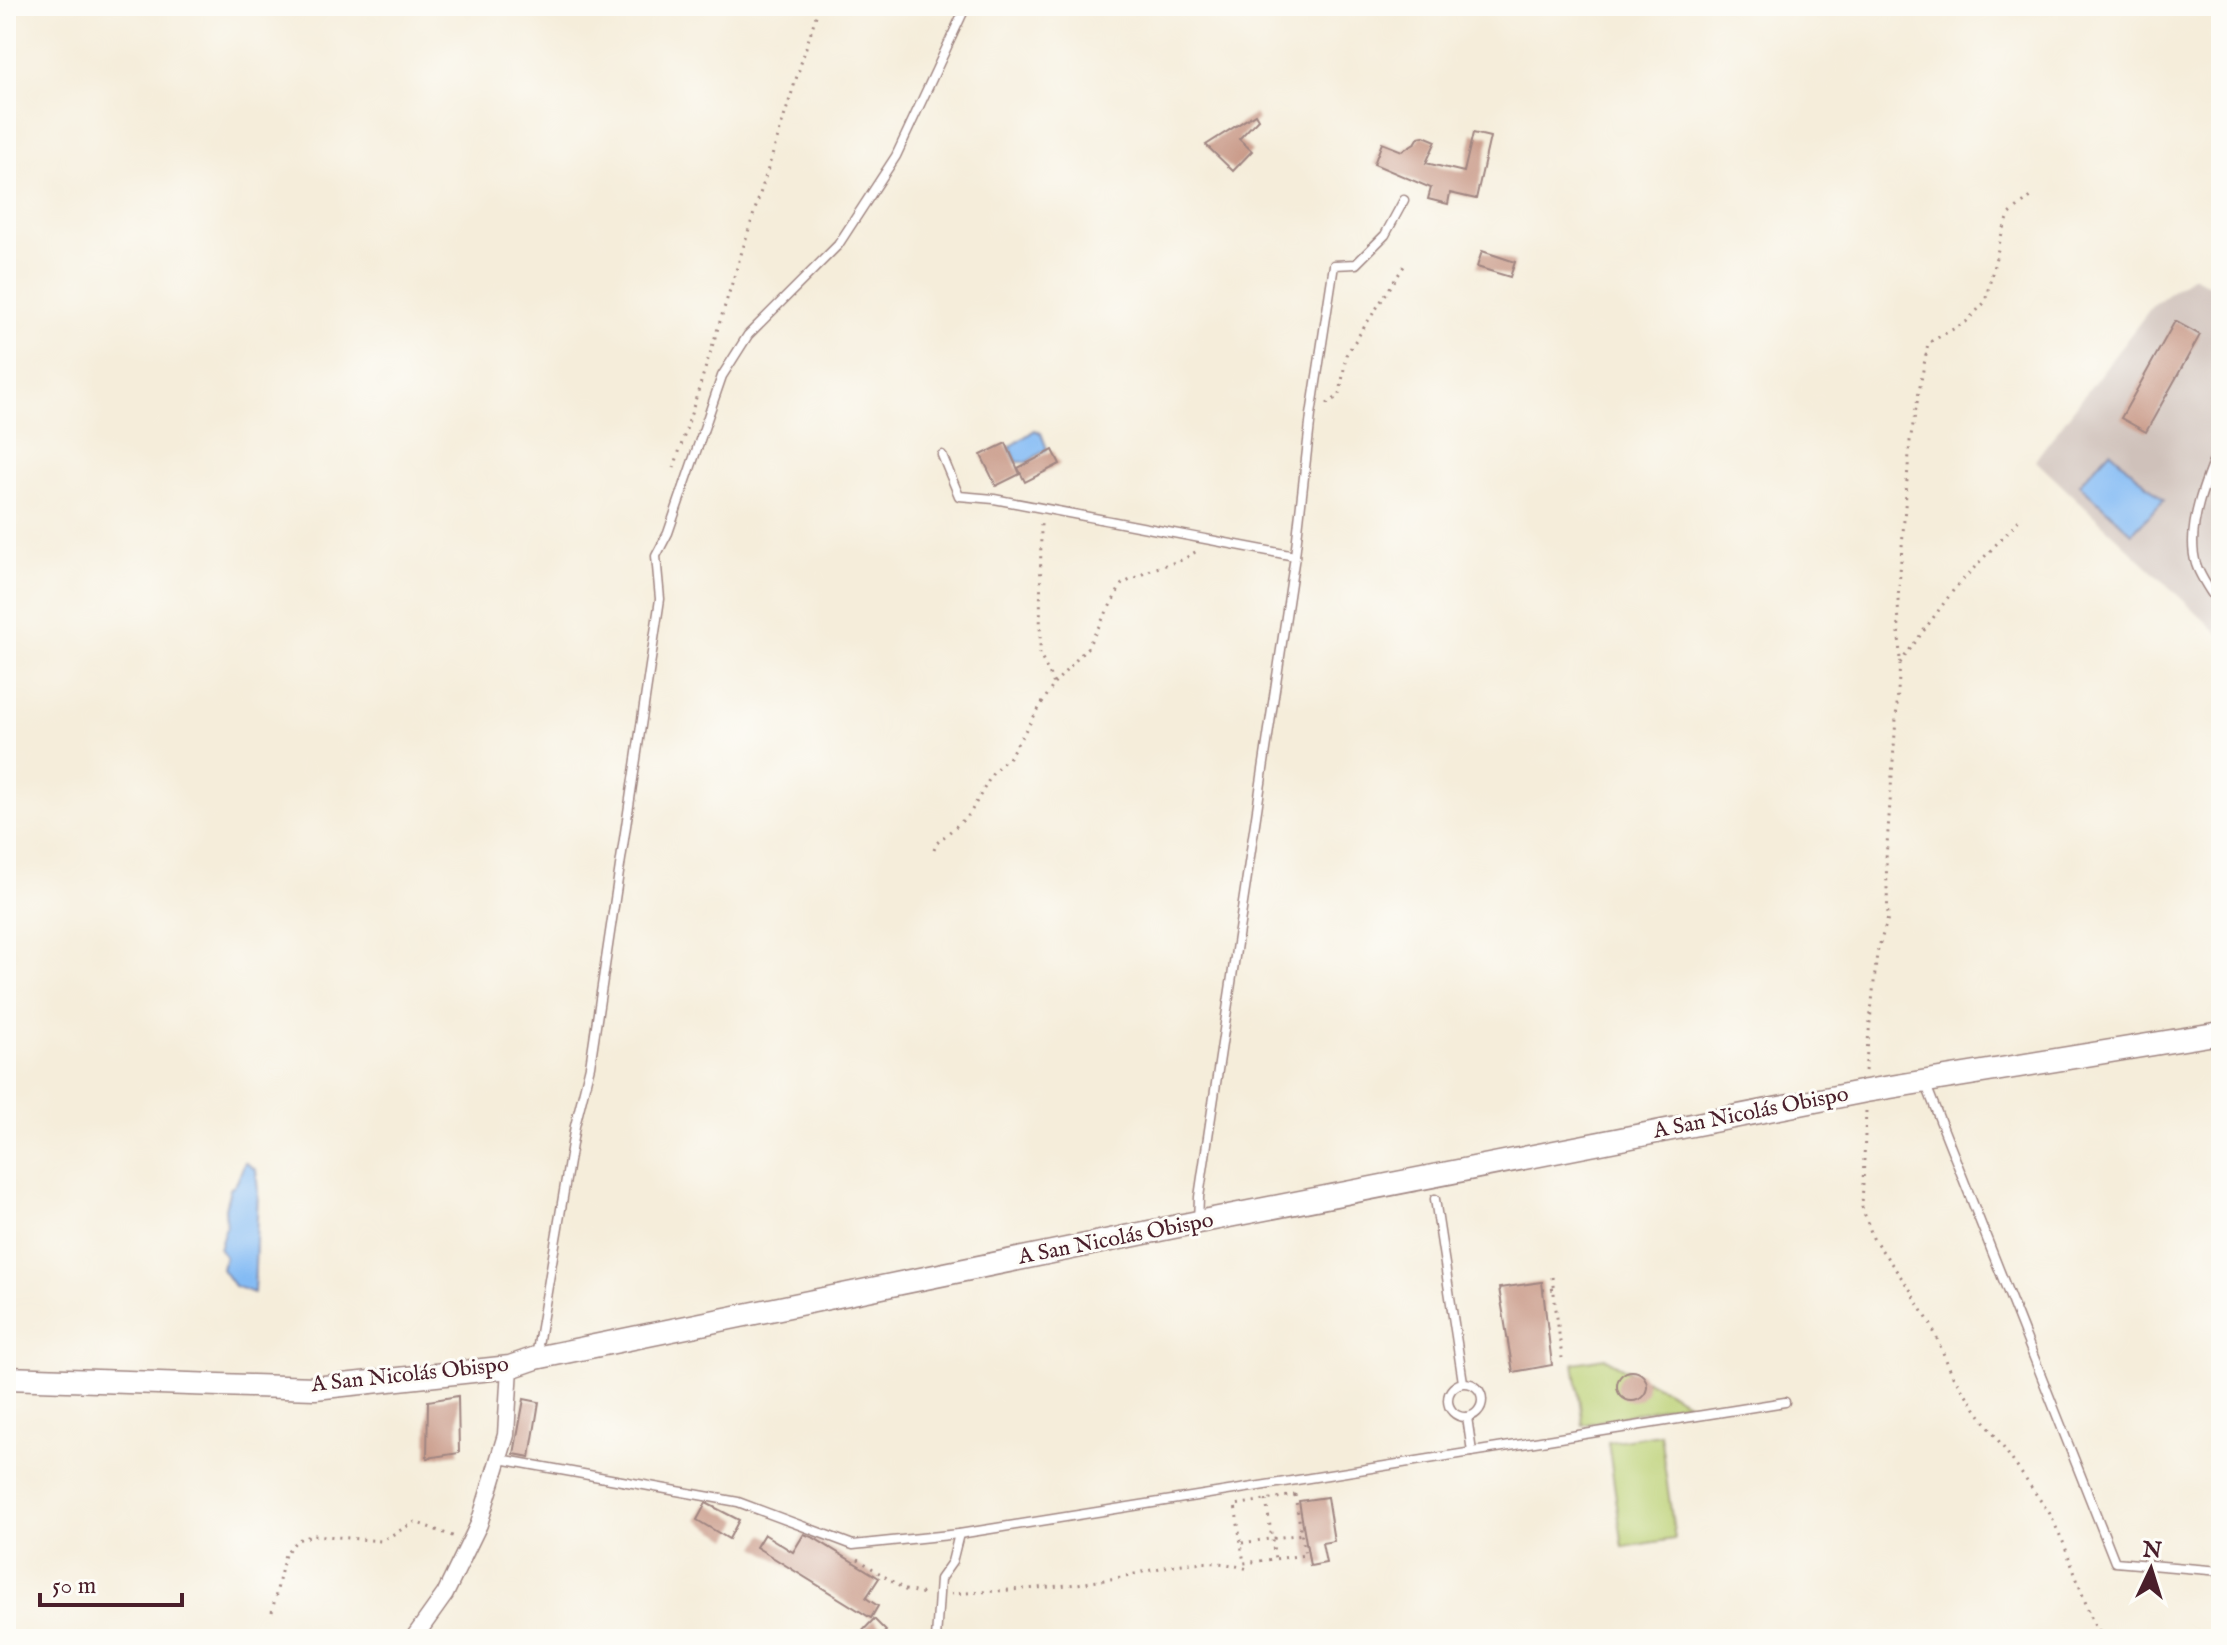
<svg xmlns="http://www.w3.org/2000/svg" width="2227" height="1645" font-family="'IM FELL English',serif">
	<rect width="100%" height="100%" fill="#fdfcf7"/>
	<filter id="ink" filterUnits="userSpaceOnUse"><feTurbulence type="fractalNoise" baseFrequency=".0125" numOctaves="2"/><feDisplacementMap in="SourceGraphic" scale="16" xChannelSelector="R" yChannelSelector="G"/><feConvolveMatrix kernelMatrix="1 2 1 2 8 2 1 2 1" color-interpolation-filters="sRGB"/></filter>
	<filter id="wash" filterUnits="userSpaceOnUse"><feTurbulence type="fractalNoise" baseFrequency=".006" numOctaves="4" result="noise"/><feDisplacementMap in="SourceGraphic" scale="32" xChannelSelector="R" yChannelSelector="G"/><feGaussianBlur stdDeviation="1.8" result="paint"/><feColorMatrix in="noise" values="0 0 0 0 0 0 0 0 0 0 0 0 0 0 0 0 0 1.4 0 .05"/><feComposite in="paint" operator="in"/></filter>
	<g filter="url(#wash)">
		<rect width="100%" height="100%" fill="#f5edda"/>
		<!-- industrial -->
		<polygon fill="#cfc1ba" points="2193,276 2218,290 2221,286 2221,636 2035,460 2153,305"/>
		<!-- green -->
		<g fill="#bbd074" stroke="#827850" stroke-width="2">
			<polygon points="1605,1358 1688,1402 1583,1425 1574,1363"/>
			<polygon points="1660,1434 1675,1539 1623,1547 1608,1442"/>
		</g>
		<!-- water -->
		<g fill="#84bbf4" stroke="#676d90" stroke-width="2">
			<polygon points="1035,430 1041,433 1047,449 1027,462 1017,462 1010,447"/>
			<polygon points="2110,451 2164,500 2132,533 2079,484"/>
			<polygon points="245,1162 256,1170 258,1191 254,1293 234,1286 222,1269 225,1257 219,1249 226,1225 225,1208 230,1189 237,1182"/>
		</g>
		<g id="blocks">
			<!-- building -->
			<g fill="#c99a88">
				<polygon points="1255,114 1258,119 1239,139 1252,151 1233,171 1206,145"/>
				<polygon points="1473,133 1490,137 1476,199 1450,193 1448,204 1428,199 1431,188 1374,164 1382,143 1402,151 1416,142 1419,137 1424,136 1436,141 1426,163 1464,172"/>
				<polygon points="1482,251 1515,262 1510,277 1477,267"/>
				<polygon points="2175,321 2200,335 2146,432 2121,418"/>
				<polygon points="1006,443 1020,474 996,486 981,455"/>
				<polygon points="1053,450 1060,464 1025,482 1018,468"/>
				<polygon points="1542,1282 1552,1365 1513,1372 1499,1288"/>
				<circle cx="1632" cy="1386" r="15"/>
				<polygon points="458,1396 459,1453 427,1458 428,1401"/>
				<polygon points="524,1399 539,1402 530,1457 514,1454"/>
				<polygon points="1327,1497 1334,1541 1322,1543 1326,1563 1310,1566 1299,1501"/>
				<polygon points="706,1503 739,1520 729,1539 697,1520"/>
				<polygon points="764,1534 793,1552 804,1534 814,1538 879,1578 866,1598 878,1606 871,1618 756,1547"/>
				<polygon points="874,1619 886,1631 878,1639 855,1639"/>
			</g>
		</g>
	</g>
	<g filter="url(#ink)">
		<use href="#blocks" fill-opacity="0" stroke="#a08682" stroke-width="2"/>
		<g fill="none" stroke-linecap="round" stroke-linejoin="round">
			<!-- lane casing -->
			<g stroke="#a08682" stroke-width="11">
				<g id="lane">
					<path d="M2221,443C2207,476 2185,528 2196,564C2201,579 2212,594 2221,607"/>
					<polyline points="942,455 959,496 994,499 1295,556"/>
					<polyline points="1926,1085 2115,1562 2221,1571"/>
					<polyline points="1435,1199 1463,1382"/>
					<polyline points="1198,1222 1199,1197 1295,556 1311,415 1334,265 1356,264 1385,235 1404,200"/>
					<polyline points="536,1357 575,1126 590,1066 660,599 656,556 668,533 722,376 748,335 838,245 896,156 966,6"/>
					<circle cx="1465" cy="1400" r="17"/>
					<polyline points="1467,1417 1472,1452"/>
					<polyline points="500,1459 738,1502 853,1545 959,1534 1785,1402"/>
					<polyline points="936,1639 940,1579 952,1562 959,1534"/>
				</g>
			</g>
			<!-- street casing -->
			<g stroke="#a08682" stroke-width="19">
				<polyline id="street" points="413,1639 445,1594 479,1524 506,1435 510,1367"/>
			</g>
			<!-- secondary casing -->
			<g stroke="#a08682" stroke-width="25">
				<polyline id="secondary" points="6,1378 315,1388 510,1367 536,1358 1198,1222 1866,1091 2221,1033"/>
			</g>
			<!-- path -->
			<g stroke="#a08682" stroke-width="3" stroke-dasharray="2 6" stroke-linecap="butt">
				<polyline points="1327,404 1340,395 1346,355 1406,263"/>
				<polyline points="674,468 819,6"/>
				<polyline points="1900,663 1955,588 2022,517"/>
				<polyline points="1054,684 1087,648 1122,584 1153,569 1182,560 1197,551"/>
				<polyline points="934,850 937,843 969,815 994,771 1009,757 1054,684 1040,655 1041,520"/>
				<polyline points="1865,1071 1877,953 1888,918 1886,859 1900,663 1898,599 1910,441 1928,343 1966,322 1985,302 2002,233 2010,214 2032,196"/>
				<polyline points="1866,1111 1862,1207 1873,1238 1911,1291 1931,1325 1953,1376 2050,1514 2064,1544 2093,1623 2106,1639"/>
				<polyline points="1552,1277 1562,1358"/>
				<polyline points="1543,1290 1554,1289"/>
				<polygon points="1295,1495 1305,1555 1244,1563 1235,1505"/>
				<polyline points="1266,1500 1275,1559"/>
				<polyline points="1242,1543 1302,1534"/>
				<polyline points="858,1559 905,1590 925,1594"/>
				<path d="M951,1594C1006,1590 1062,1588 1116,1578C1165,1568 1197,1554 1248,1569"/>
				<polyline points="272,1612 285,1554 297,1540 315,1535 381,1541 415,1522 455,1537"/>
			</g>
			<!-- lane -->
			<use href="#lane" stroke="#fff" stroke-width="8"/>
			<!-- street -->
			<use href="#street" stroke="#fff" stroke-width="16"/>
			<!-- secondary -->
			<use href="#secondary" stroke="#fff" stroke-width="22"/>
		</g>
	</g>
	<g text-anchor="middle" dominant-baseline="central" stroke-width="6" stroke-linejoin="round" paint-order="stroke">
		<!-- street labels -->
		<g font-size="22" fill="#4a1f2b" stroke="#fdfcf7">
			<text transform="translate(1751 1113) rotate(-11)">A San Nicolás Obispo</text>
			<text transform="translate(1116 1239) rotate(-11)">A San Nicolás Obispo</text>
			<text transform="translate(410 1375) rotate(-6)">A San Nicolás Obispo</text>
		</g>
	</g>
	<!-- margin -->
	<rect width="2227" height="1645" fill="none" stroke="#fdfcf7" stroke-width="32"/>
	<!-- north arrow -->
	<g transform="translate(2151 1569) rotate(4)" stroke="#fdfcf7" stroke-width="6" paint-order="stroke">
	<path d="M0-6L14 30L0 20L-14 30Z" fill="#4a1f2b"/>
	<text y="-12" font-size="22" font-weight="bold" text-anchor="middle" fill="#4a1f2b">N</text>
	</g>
	<!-- scale -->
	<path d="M40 1593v12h142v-12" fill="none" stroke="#4a1f2b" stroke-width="4"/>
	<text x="52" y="1593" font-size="24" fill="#4a1f2b" stroke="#fdfcf7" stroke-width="6" paint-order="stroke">50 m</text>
</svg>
